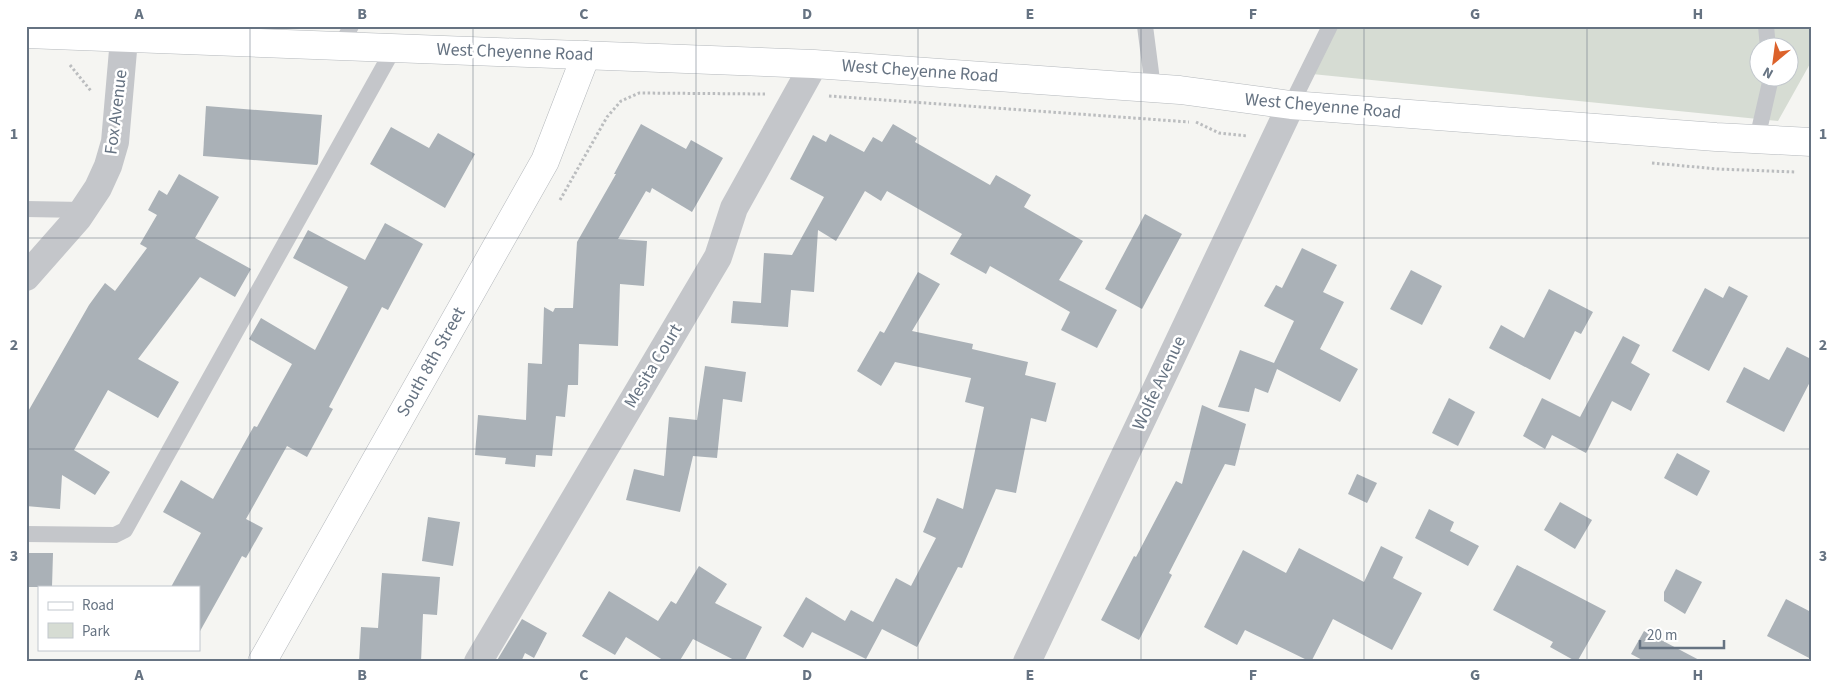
<svg xmlns="http://www.w3.org/2000/svg" width="1837" height="688" font-family="'Source Sans 3',sans-serif">
	<rect width="100%" height="100%" fill="#f5f5f2"/>
	<!-- green -->
	<path fill="#d6dcd3" fill-rule="evenodd" d="M1336,26H1811V62L1778,121L1312,74ZM1760,48H1790V78H1760Z"/>
	<!-- building -->
	<g fill="#aab1b7">
		<polygon points="206,106 322,115 318,163 317,165 203,156"/>
		<polygon points="641,124 686,149 691,140 723,158 692,212 652,188 650,193 646,191 618,239 647,241 644,286 620,284 618,346 579,344 578,385 568,385 565,417 556,416 552,456 536,455 535,467 505,464 506,458 475,455 478,415 526,420 528,363 542,364 544,307 553,312 555,308 573,308 577,242 616,174 614,174"/>
		<polygon points="893,124 917,138 915,142 990,185 996,175 1031,195 1024,207 1083,241 1059,280 1117,310 1097,348 1061,330 1070,312 990,266 986,274 950,254 962,234 887,191 881,201 865,191 836,241 818,230 814,292 791,290 788,327 731,323 733,301 761,303 764,253 792,255 824,197 790,179 813,135 826,142 830,134 864,152 873,137 882,142"/>
		<polygon points="391,127 429,148 438,133 475,154 445,208 370,164"/>
		<polygon points="179,174 219,197 195,238 251,269 235,297 200,277 138,359 179,382 158,418 108,390 74,450 110,472 95,495 62,475 60,509 26,506 26,415 89,305 105,283 115,291 147,248 140,244 157,215 148,210 159,190 167,195"/>
		<polygon points="1145,214 1182,234 1142,309 1105,289"/>
		<polygon points="385,223 423,244 388,310 382,307 329,407 333,409 307,457 287,446 246,519 263,528 246,558 242,556 199,633 199,587 171,587 201,533 163,512 181,480 213,499 254,426 257,427 292,364 249,339 261,318 315,350 348,287 293,258 308,230 365,260"/>
		<polygon points="1302,248 1337,265 1323,292 1344,302 1320,349 1358,369 1340,402 1277,369 1268,393 1255,388 1249,412 1218,407 1240,350 1274,363 1294,321 1264,306 1276,285 1282,288"/>
		<polygon points="1411,270 1442,286 1422,325 1390,309"/>
		<polygon points="918,272 940,284 912,331 973,344 972,349 1028,362 1025,375 1056,383 1046,422 1031,418 1016,493 996,489 962,568 958,567 917,647 882,629 866,659 812,632 803,648 783,636 806,597 845,621 851,610 873,622 896,578 911,586 936,538 923,532 937,498 963,509 984,407 965,402 971,378 895,362 881,386 857,371 880,331 884,333"/>
		<polygon points="1729,286 1748,296 1709,371 1672,351 1705,288 1723,298"/>
		<polygon points="1549,289 1593,312 1581,334 1575,331 1550,380 1489,348 1501,325 1524,338"/>
		<polygon points="1623,336 1640,345 1631,363 1650,374 1631,411 1612,401 1586,453 1552,435 1545,449 1523,436 1542,398 1580,417"/>
		<polygon points="1787,347 1811,359 1811,380 1784,432 1726,402 1744,367 1769,380"/>
		<polygon points="705,366 746,372 742,402 723,399 717,458 693,456 680,512 626,500 634,469 664,476 669,417 697,420"/>
		<polygon points="1449,398 1475,412 1458,446 1432,433"/>
		<polygon points="1202,405 1246,424 1235,466 1225,464 1169,573 1172,575 1139,640 1101,620 1134,556 1136,557 1176,481 1182,484"/>
		<polygon points="1677,453 1710,471 1697,496 1664,478"/>
		<polygon points="1357,474 1377,483 1367,503 1348,494"/>
		<polygon points="1560,502 1592,520 1575,549 1544,530"/>
		<polygon points="1429,509 1454,522 1450,531 1479,546 1468,566 1415,538"/>
		<polygon points="428,517 460,522 453,566 422,561"/>
		<polygon points="1381,546 1403,557 1393,578 1422,593 1392,650 1333,619 1311,662 1245,630 1237,645 1204,627 1243,550 1286,573 1299,548 1364,582"/>
		<polygon points="26,553 53,553 52,587 26,587"/>
		<polygon points="1517,565 1606,611 1577,662 1550,647 1553,642 1493,610"/>
		<polygon points="699,566 727,584 715,603 762,627 744,662 738,662 693,639 679,662 666,662 626,637 615,655 582,636 609,591 658,621 671,601 676,604"/>
		<polygon points="1676,569 1702,582 1685,614 1664,601 1664,592"/>
		<polygon points="382,573 440,577 437,615 423,614 421,662 359,662 361,627 378,628"/>
		<polygon points="1786,599 1811,612 1811,659 1767,636"/>
		<polygon points="522,619 547,633 534,658 525,653 521,662 496,662"/>
		<polygon points="1644,631 1703,662 1646,662 1631,654"/>
	</g>
	<g fill="none" stroke-linecap="round" stroke-linejoin="round">
		<!-- secondary casing -->
		<g stroke="#b4b8bc" stroke-width="29">
			<g id="secondary">
				<polyline points="26,34 814,64 1180,90 1291,105 1716,137 1811,142"/>
				<polyline points="262,662 545,161 586,55"/>
			</g>
		</g>
		<!-- path -->
		<g stroke="#bbbdbf" stroke-width="3" stroke-dasharray="2.5 2.5" stroke-linecap="butt">
			<polyline points="70,65 91,91"/>
			<polyline points="829,96 1189,122"/>
			<polyline points="1196,122 1219,133 1247,136"/>
			<polyline points="1652,163 1718,169 1795,172"/>
			<polyline points="560,200 607,117 621,101 639,93 765,94"/>
		</g>
		<!-- lane -->
		<g stroke="#c4c6ca" stroke-width="16">
			<polyline points="1145,26 1153,88"/>
			<polyline points="1766,26 1768,48"/>
			<polyline points="341,46 351,26"/>
			<polyline points="1291,105 1330,26"/>
			<polyline points="1757,139 1771,78"/>
			<polyline points="26,209 83,210"/>
			<polyline points="26,534 115,535 125,530 394,48"/>
		</g>
		<!-- street -->
		<g stroke="#c4c6ca" stroke-width="28">
			<polyline points="26,277 78,218 98,188 108,166 115,142 124,39"/>
			<polyline points="478,662 718,257 734,208 814,64"/>
			<polyline points="1027,662 1291,105"/>
		</g>
		<!-- secondary -->
		<use href="#secondary" stroke="#fff" stroke-width="28"/>
	</g>
	<!-- grid -->
	<path fill="none" stroke="#667382" stroke-width="1" stroke-opacity="0.55" d="M250,26V662M473,26V662M696,26V662M918,26V662M1141,26V662M1364,26V662M1587,26V662M26,238H1811M26,449H1811"/>
	<g text-anchor="middle" dominant-baseline="central" stroke-width="5" stroke-linejoin="round" paint-order="stroke">
		<!-- street labels -->
		<g font-size="18" fill="#667382" stroke="#fff">
			<text transform="translate(515 52) rotate(2)">West Cheyenne Road</text>
			<text transform="translate(920 71) rotate(4)">West Cheyenne Road</text>
			<text transform="translate(1323 106) rotate(5)">West Cheyenne Road</text>
			<text transform="translate(116 112) rotate(-83)">Fox Avenue</text>
			<text transform="translate(431 362) rotate(-61)">South 8th Street</text>
			<text transform="translate(653 366) rotate(-59)">Mesita Court</text>
			<text transform="translate(1159 383) rotate(-65)">Wolfe Avenue</text>
		</g>
	</g>
	<!-- border -->
	<rect width="1837" height="688" fill="none" stroke="#ffffff" stroke-width="55"/>
	<!-- legend -->
	<rect x="38" y="586" width="162" height="65" fill="#ffffff" stroke="#c2c7cd"/>
	<rect x="48" y="602" width="25" height="8" fill="#ffffff" stroke="#c2c7cd"/>
	<text x="82" y="610" font-size="15" fill="#667382">Road</text>
	<rect x="48" y="623" width="25" height="15" fill="#d6dcd3" stroke="#c2c7cd"/>
	<text x="82" y="636" font-size="15" fill="#667382">Park</text>
	<!-- north arrow -->
	<g transform="translate(1774 62) rotate(209)"><circle r="24" fill="#ffffff" stroke="#c2c7cd"/>
	<path d="M0-4L9 19L0 12L-9 19Z" fill="#dc622b"/>
	<text y="-8" font-size="14" font-weight="bold" text-anchor="middle" fill="#667382">N</text>
	</g>
	<!-- scale -->
	<path d="M1640 640v8h84v-8" fill="none" stroke="#667382" stroke-width="2.5"/>
	<text x="1647" y="640" font-size="15" fill="#667382" stroke="#ffffff" stroke-width="4" paint-order="stroke">20 m</text>
	<rect x="28" y="28" width="1782" height="632" fill="none" stroke="#667382" stroke-width="2"/>
	<g font-size="16" text-anchor="middle" font-weight="bold" fill="#667382">
		<text x="139" y="19">A</text>
		<text x="362" y="19">B</text>
		<text x="584" y="19">C</text>
		<text x="807" y="19">D</text>
		<text x="1030" y="19">E</text>
		<text x="1253" y="19">F</text>
		<text x="1475" y="19">G</text>
		<text x="1698" y="19">H</text>
		<text x="14" y="139">1</text>
		<text x="1823" y="139">1</text>
		<text x="14" y="350">2</text>
		<text x="1823" y="350">2</text>
		<text x="14" y="561">3</text>
		<text x="1823" y="561">3</text>
		<text x="139" y="680">A</text>
		<text x="362" y="680">B</text>
		<text x="584" y="680">C</text>
		<text x="807" y="680">D</text>
		<text x="1030" y="680">E</text>
		<text x="1253" y="680">F</text>
		<text x="1475" y="680">G</text>
		<text x="1698" y="680">H</text>
	</g>
</svg>
